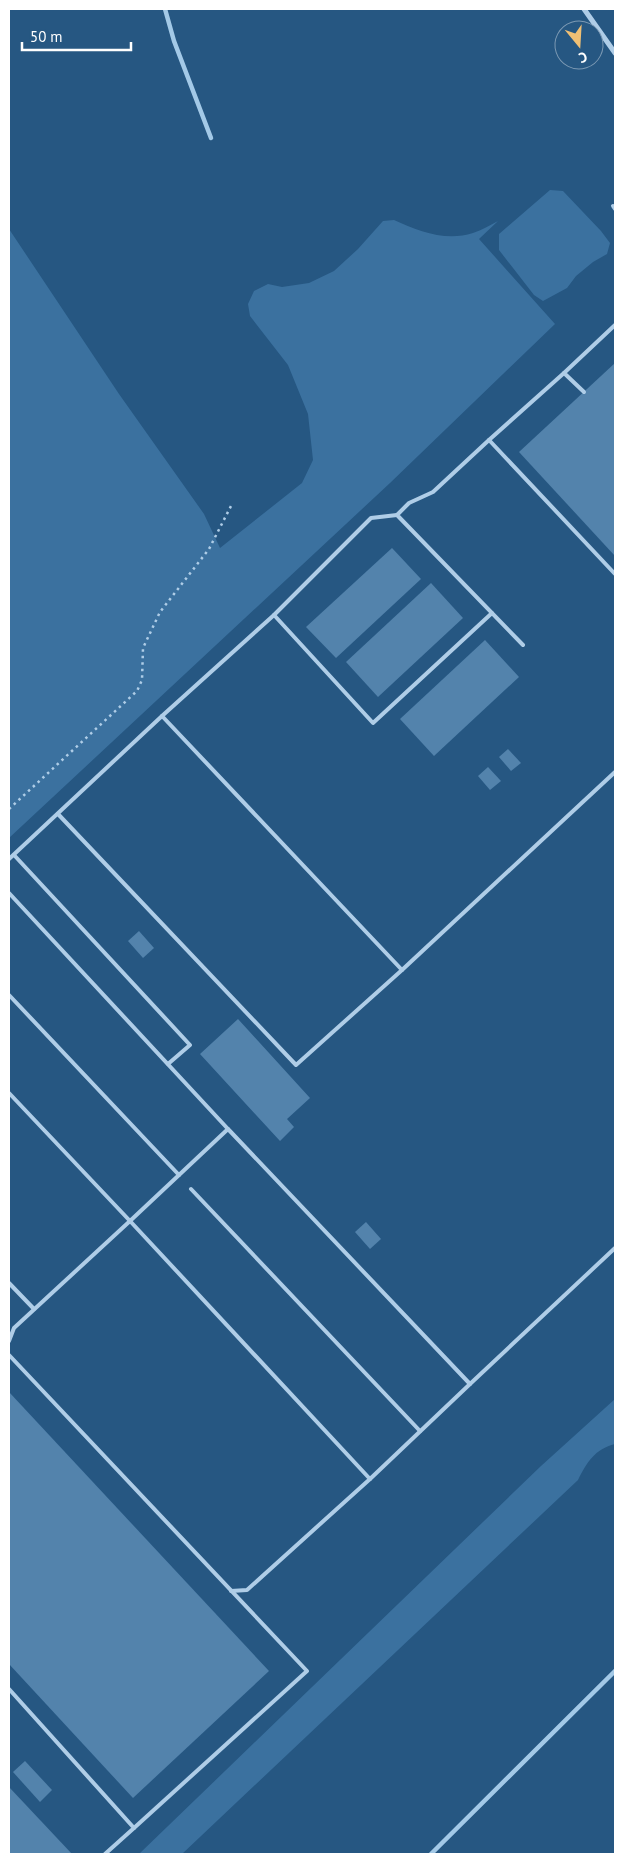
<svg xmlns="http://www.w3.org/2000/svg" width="624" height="1863" font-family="'PT Sans',sans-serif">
	<rect width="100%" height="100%" fill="#265782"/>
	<!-- green -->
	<g fill="#3b719f">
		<polygon points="550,190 563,191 601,231 610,243 607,254 593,262 576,276 567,288 543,301 534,295 499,250 499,234"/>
		<path d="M394,220C418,231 446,242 473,233C482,230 490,225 498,221L479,239L555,324L390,483L9,838V229L119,394L204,514L220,548L302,483L313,460L308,414L288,365L250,316L248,304L254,291L268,284L282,287L309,283L334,271L358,249L383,221Z"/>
		<path d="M615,1399V1444C595,1449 587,1462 578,1480L182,1854H139L541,1466Z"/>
	</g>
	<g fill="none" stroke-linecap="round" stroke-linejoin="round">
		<!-- stream -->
		<g stroke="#a3c9e7" stroke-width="4.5">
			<polyline points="165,9 174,41 211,138"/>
			<polyline points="431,1854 615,1671"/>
		</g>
	</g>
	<!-- building -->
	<g fill="#5383ac">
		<polygon points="615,363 615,556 519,452"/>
		<polygon points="392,548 421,579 336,658 306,627"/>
		<polygon points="431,583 463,618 378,697 346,662"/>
		<polygon points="485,640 519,677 434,756 400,719"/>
		<polygon points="508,749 521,763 511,771 499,757"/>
		<polygon points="488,767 501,781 490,790 478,776"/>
		<polygon points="139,931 154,948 143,958 128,941"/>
		<polygon points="238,1019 310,1098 287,1119 294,1127 280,1141 200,1054"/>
		<polygon points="366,1222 381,1239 370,1249 355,1232"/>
		<polygon points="9,1392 269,1671 133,1798 9,1664"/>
		<polygon points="25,1761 52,1790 40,1802 13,1772"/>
		<polygon points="9,1787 72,1854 9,1854"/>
	</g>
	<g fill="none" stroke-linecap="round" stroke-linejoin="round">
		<!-- path -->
		<polyline stroke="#afcde7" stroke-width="2.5" stroke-dasharray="2.5 4" stroke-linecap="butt" points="9,809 137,691 142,680 143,648 160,612 209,549 231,506"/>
		<!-- lane -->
		<g stroke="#afcde7" stroke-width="4">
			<polyline points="613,206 615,209"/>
			<polyline points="564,373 489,440 615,574"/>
			<polyline points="584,392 564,373 615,325"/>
			<polyline points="489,440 433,492 409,503 397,515 523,645"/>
			<polyline points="397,515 371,518 274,615 373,723 492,613"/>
			<polyline points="58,814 296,1065 402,970 162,716"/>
			<polyline points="14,855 190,1045 168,1064"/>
			<polyline points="9,859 162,716 274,615"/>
			<polyline points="9,893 228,1129"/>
			<polyline points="402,970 615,772"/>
			<polyline points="9,995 179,1175"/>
			<polyline points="9,1093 130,1221 228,1129 470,1384 370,1479"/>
			<polyline points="191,1189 420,1431"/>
			<polyline points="9,1283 34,1309"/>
			<polyline points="9,1341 14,1328 130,1221 370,1479 247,1590 231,1591"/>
			<polyline points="9,1355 307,1671 134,1828"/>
			<polyline points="470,1384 615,1248"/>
			<polyline points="9,1689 134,1828 105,1854"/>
		</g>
		<!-- street -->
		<polyline stroke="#afcde7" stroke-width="5" points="584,9 615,53"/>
	</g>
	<!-- border -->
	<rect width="624" height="1863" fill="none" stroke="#ffffff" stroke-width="20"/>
	<!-- north arrow -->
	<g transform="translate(579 45) rotate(162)"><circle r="24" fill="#265782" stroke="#7d9ab4"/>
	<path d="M0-4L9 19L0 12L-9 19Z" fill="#efbf74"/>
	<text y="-8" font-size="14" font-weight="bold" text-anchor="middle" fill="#ffffff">С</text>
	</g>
	<!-- scale -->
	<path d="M22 42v8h109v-8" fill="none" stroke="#ffffff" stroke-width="2.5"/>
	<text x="30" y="42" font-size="15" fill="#ffffff" stroke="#265782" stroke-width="4" paint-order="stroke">50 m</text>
</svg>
